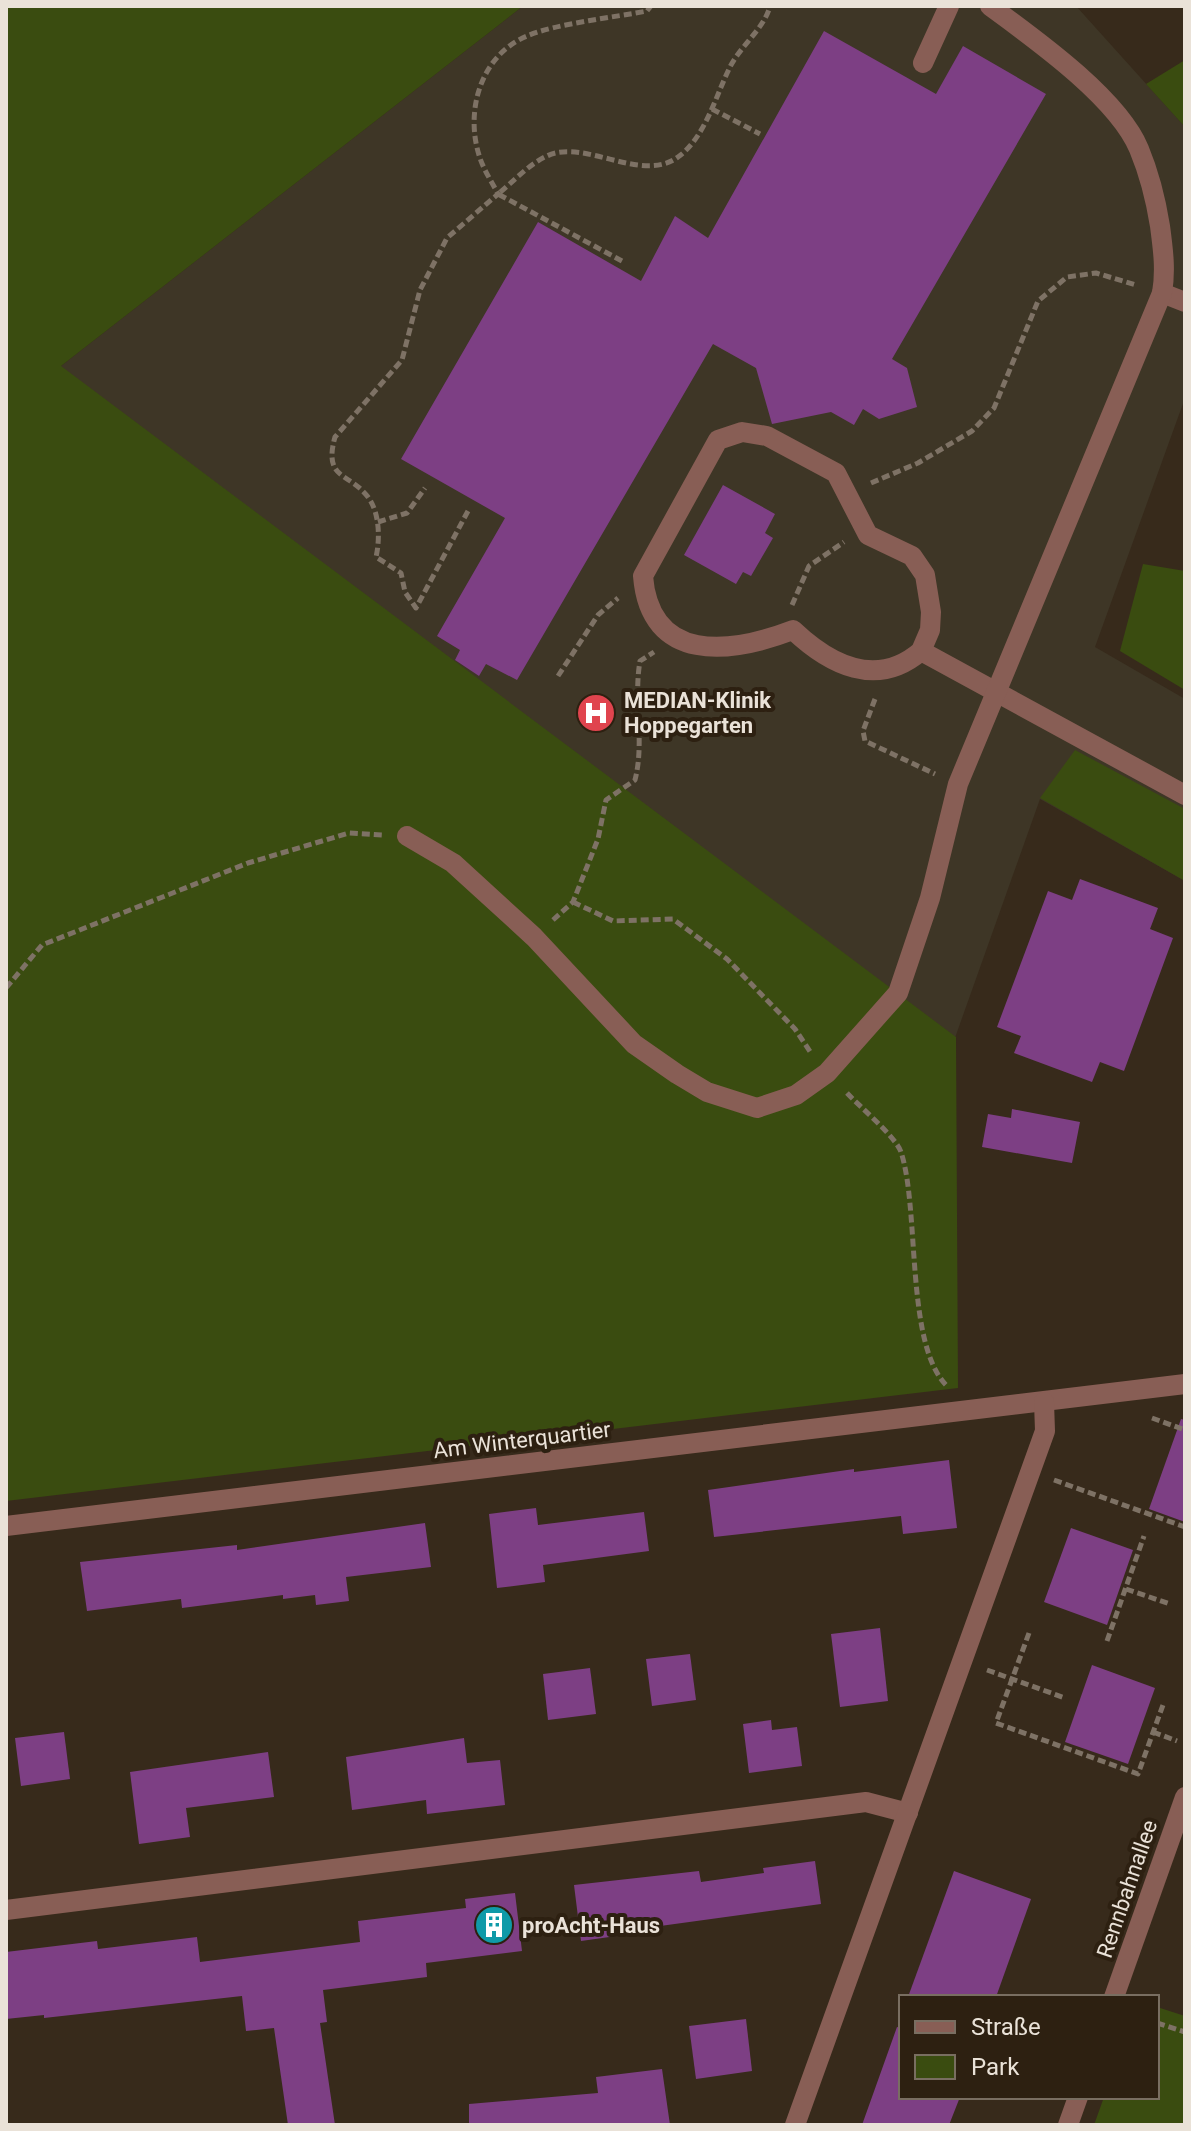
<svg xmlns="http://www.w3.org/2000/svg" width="1191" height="2131" font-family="Roboto,sans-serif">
	<rect width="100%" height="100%" fill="#372a1b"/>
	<!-- medical -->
	<polygon fill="#3e3626" points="523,6 1076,6 1185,127 1185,398 1095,647 1185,699 1185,881 1040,799 825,1403 6,652 61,366"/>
	<!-- green -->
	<g fill="#3a4c10">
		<polygon points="6,6 523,6 61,366 956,1037 958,1388 6,1501"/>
		<polygon points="1185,60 1185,127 1146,84"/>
		<polygon points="1143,564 1185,571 1185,690 1120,651"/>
		<polygon points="1075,750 1185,809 1185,881 1040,798"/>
		<polygon points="1157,2007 1185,2016 1185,2125 1094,2125 1104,2097 1157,2097"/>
	</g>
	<!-- building -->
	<g fill="#7d3f84">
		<polygon points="824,31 936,94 963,46 1046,94 892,359 907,368 917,407 879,419 863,409 854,425 831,412 772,424 756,368 713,344 517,680 486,664 479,676 455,660 460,650 437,636 505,518 401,459 538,222 641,281 675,216 708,238"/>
		<polygon points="723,485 775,514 765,533 773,538 751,576 743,572 736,584 684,555"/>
		<polygon points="1080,879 1158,908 1150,929 1173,938 1124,1071 1100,1062 1092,1082 1014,1053 1021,1036 997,1027 1048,891 1072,900"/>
		<polygon points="1012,1109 1080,1122 1072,1163 982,1147 988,1114 1011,1118"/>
		<polygon points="1181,1419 1185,1420 1185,1522 1149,1509"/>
		<polygon points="949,1460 957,1528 903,1534 901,1516 714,1537 708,1490 854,1469 854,1472"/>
		<polygon points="536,1508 538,1525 644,1512 649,1551 543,1565 545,1582 497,1588 489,1514"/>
		<polygon points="425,1523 431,1567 346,1577 349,1601 316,1605 315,1595 283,1599 283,1595 182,1608 181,1599 87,1611 80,1562 237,1545 237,1550"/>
		<polygon points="1071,1528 1133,1550 1107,1625 1044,1602"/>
		<polygon points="880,1628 888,1701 840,1707 831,1634"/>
		<polygon points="690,1654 696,1700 652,1706 646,1659"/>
		<polygon points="1092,1665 1155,1688 1128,1764 1065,1742"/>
		<polygon points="590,1668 596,1714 548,1720 543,1674"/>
		<polygon points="771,1720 772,1730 797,1727 802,1766 749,1773 743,1724"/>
		<polygon points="64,1732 70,1779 21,1786 15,1738"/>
		<polygon points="464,1738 467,1763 500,1760 505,1805 427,1814 426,1800 352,1810 346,1757"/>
		<polygon points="268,1752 274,1797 186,1808 190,1837 139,1844 130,1772"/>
		<polygon points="815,1861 821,1904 631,1930 631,1934 581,1941 574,1885 699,1871 701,1882 764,1873 763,1868"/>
		<polygon points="954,1871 1031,1899 996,1997 908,1997"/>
		<polygon points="515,1893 522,1951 426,1963 427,1977 323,1990 327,2022 320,2023 335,2125 288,2125 274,2028 246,2031 242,1996 44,2018 44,2015 6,2019 6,1952 97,1941 98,1949 197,1937 200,1962 360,1942 358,1921 466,1908 465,1899"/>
		<polygon points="746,2019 752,2071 696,2079 689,2026"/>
		<polygon points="897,2027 901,2028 901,2097 960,2097 949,2125 862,2125"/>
		<polygon points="662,2069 670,2125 469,2125 469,2104 598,2093 596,2077"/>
	</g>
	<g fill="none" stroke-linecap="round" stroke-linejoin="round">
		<!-- path -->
		<g stroke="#7e7265" stroke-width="5" stroke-dasharray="8 4" stroke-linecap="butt">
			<polyline points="712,109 760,134"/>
			<path d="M622,261L498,194C513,182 529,164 547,156C584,138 642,184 678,157C705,138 716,95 730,67C741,45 764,29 770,6"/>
			<polyline points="871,483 918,463 972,431 994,408 1038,301 1067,277 1096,273 1136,285"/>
			<path d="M468,511L416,608L405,592L401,573L376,557C380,540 380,513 368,497C349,472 323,480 335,437L402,360L420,290L447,238L498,194C492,182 483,169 479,155C465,110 481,55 527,36C554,24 616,17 647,11L651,6"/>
			<polyline points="378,522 407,513 425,488"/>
			<polyline points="792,605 809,566 844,542"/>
			<polyline points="558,676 598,615 618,598"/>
			<polyline points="875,699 863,731 865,741 935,774"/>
			<polyline points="573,902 613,921 673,919 727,959 795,1029 811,1053"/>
			<path d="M553,920L573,902L598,839L606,800L635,780C645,741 633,702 640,661L654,652"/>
			<polyline points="6,988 42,945 248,863 349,833 382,835"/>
			<path d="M847,1093C859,1106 896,1137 901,1152C920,1210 905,1345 947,1386"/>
			<polyline points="1152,1418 1185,1430"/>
			<polyline points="1054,1480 1185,1527"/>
			<polyline points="1126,1589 1170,1604"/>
			<polyline points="1029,1633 996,1723 1138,1774 1163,1705"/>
			<polyline points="1107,1641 1144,1536"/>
			<polyline points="987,1670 1065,1698"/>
			<polyline points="1153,1732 1177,1741"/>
			<polyline points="1157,2023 1185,2032"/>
		</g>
		<!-- minor -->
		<g stroke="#885e55" stroke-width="20">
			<polyline points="923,63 949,6"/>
			<polyline points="1162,293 1185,302"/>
			<path d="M921,651L930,630L931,612L925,575L912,556L868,535L836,473L767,436L742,432L718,440L643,576C650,664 730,654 793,630C830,665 877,689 921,651L1185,795"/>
			<path d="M407,836L453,863L534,937L634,1044L677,1074L707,1092L757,1108L796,1095L827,1073L898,993L930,898L958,784L1162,293C1166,270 1163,249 1160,226C1156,201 1149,173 1139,149C1118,98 1035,39 990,6"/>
			<polyline points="6,1526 1185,1384"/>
			<polyline points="6,1910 866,1802 908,1813"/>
			<polyline points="1114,1997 1185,1797"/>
			<polyline points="795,2125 1045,1431 1044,1402"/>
			<polyline points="1068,2125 1078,2097"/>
		</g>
	</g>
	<!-- icons -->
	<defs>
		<g id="hospital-disc" transform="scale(2)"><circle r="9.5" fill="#e0444e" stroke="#2d2011"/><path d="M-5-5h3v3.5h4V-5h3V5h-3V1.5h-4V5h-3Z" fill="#fff"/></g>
		<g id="building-disc" transform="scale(2)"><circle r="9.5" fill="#0f9aa8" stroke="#2d2011"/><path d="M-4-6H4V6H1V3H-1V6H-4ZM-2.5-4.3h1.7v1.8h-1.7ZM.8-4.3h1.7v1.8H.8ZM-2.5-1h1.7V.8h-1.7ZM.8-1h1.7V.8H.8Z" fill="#fff"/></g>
	</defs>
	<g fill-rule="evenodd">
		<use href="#hospital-disc" x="596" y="713"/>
		<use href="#building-disc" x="494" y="1925"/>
	</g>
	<g text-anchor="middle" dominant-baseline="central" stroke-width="8" stroke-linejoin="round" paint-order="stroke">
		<!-- poi labels -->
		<g font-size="22" font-weight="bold" fill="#eae2d8" stroke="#2d2011" text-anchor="start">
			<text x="624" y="700">MEDIAN-Klinik<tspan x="624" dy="25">Hoppegarten</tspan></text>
			<text x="522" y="1925">proAcht-Haus</text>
		</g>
		<!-- street labels -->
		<g font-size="22" fill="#eae2d8" stroke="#2d2011">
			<text transform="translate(522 1440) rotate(-7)">Am Winterquartier</text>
			<text transform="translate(1127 1889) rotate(-71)">Rennbahnallee</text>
		</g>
	</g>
	<!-- border -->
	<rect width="1191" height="2131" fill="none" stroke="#eae2d8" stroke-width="16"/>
	<!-- legend -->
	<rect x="899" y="1995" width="260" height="104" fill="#2d2011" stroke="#796e61" stroke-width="2"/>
	<rect x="915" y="2021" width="40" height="12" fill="#885e55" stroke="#796e61" stroke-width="2"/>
	<text x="971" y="2035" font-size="24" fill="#eae2d8">Straße</text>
	<rect x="915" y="2055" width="40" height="24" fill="#3a4c10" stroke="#796e61" stroke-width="2"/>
	<text x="971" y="2075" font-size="24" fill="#eae2d8">Park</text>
</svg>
